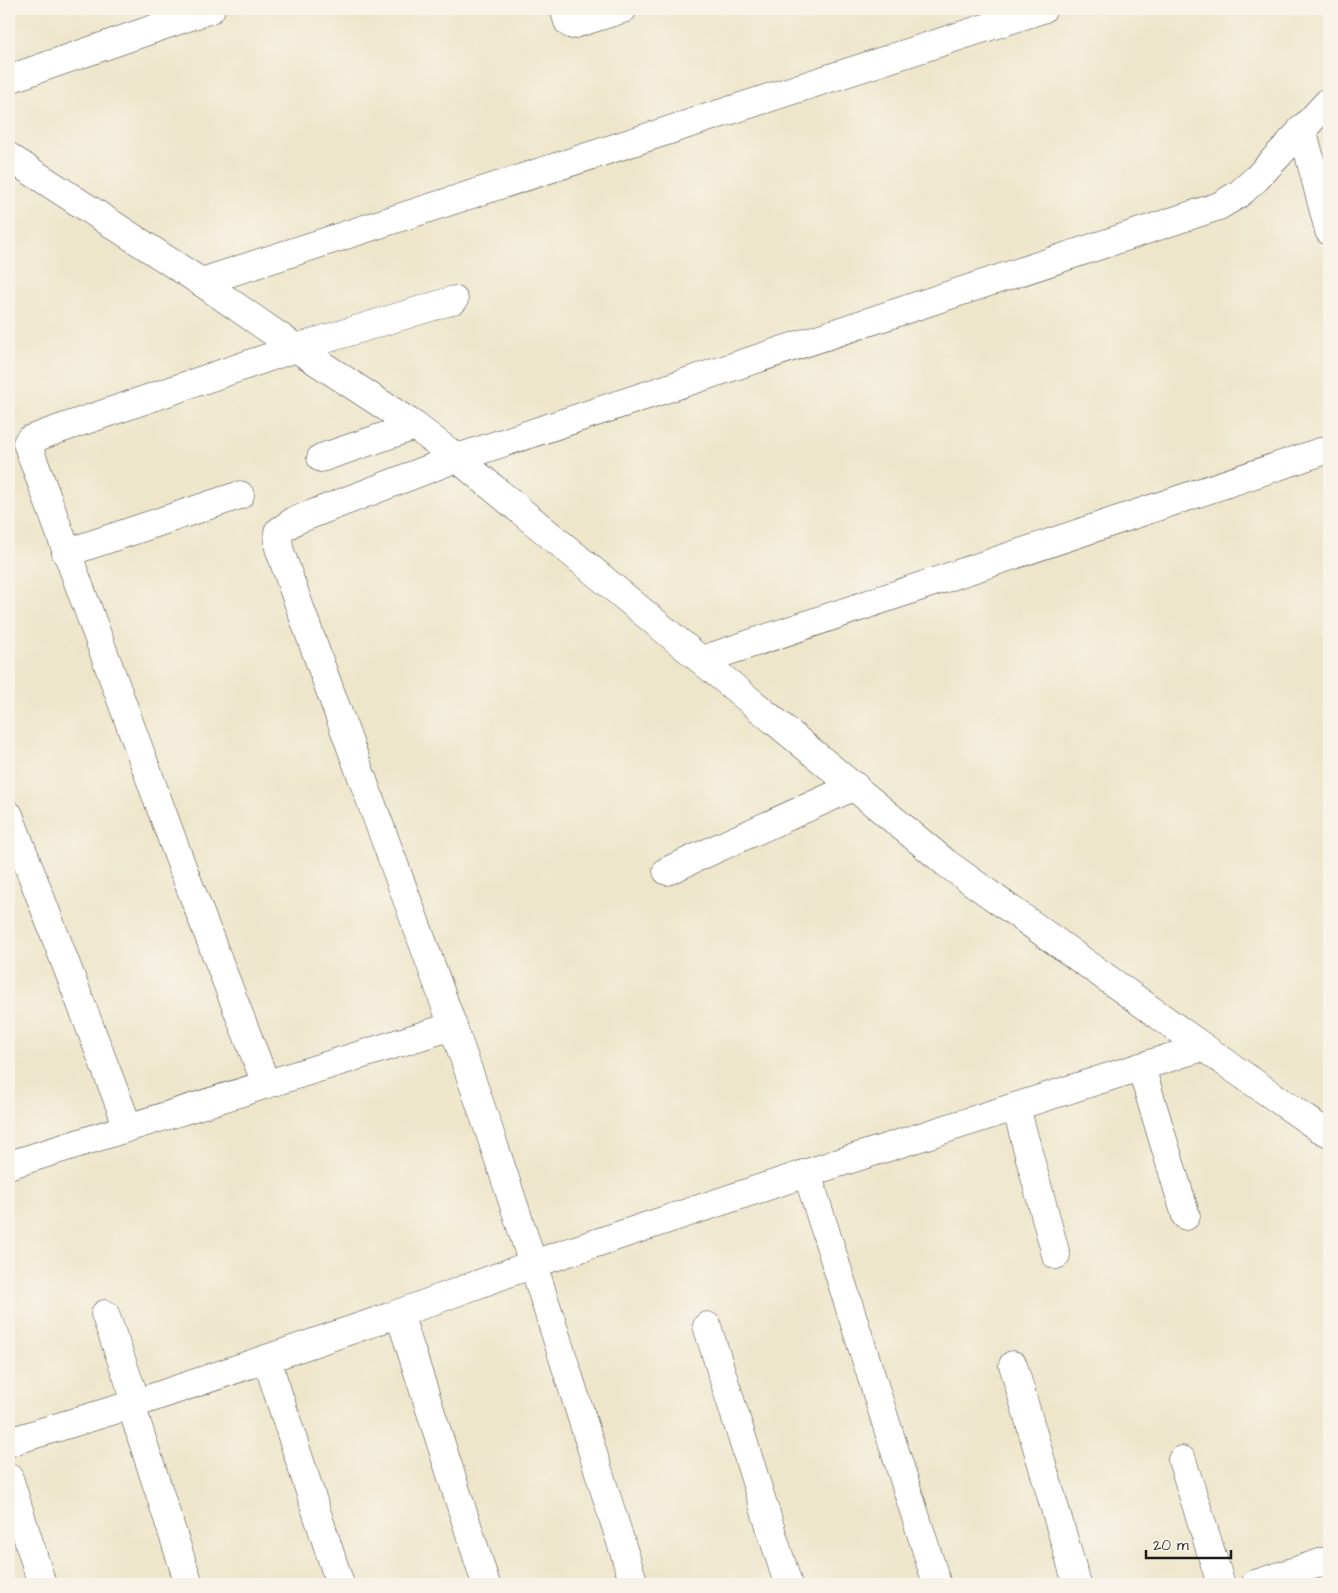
<svg xmlns="http://www.w3.org/2000/svg" width="1338" height="1593" font-family="'Architects Daughter',sans-serif">
	<rect width="100%" height="100%" fill="#f7f3e8"/>
	<filter id="ink" filterUnits="userSpaceOnUse"><feTurbulence type="fractalNoise" baseFrequency=".02" numOctaves="2"/><feDisplacementMap in="SourceGraphic" scale="10" xChannelSelector="R" yChannelSelector="G"/><feConvolveMatrix kernelMatrix="1 2 1 2 8 2 1 2 1" color-interpolation-filters="sRGB"/></filter>
	<filter id="wash" filterUnits="userSpaceOnUse"><feTurbulence type="fractalNoise" baseFrequency=".0096" numOctaves="4" result="noise"/><feDisplacementMap in="SourceGraphic" scale="20" xChannelSelector="R" yChannelSelector="G"/><feGaussianBlur stdDeviation="1.12" result="paint"/><feColorMatrix in="noise" values="0 0 0 0 0 0 0 0 0 0 0 0 0 0 0 0 0 1.4 0 .05"/><feComposite in="paint" operator="in"/></filter>
	<g filter="url(#wash)">
		<rect width="100%" height="100%" fill="#eee6cb"/>
	</g>
	<g filter="url(#ink)">
		<g fill="none" stroke-linecap="round" stroke-linejoin="round">
			<!-- street casing -->
			<g stroke="#3c3a36" stroke-width="29">
				<g id="street">
					<polyline points="564,9 568,22 572,25 623,9"/>
					<polyline points="9,79 211,9"/>
					<polyline points="1302,128 1329,231"/>
					<polyline points="201,282 1043,9"/>
					<polyline points="321,458 415,426"/>
					<polyline points="66,553 240,495"/>
					<polyline points="702,660 1329,449"/>
					<polyline points="9,815 128,1127"/>
					<polyline points="667,871 855,786"/>
					<polyline points="1141,1067 1186,1216"/>
					<polyline points="266,1084 183,869 27,443 29,440 51,432 296,348 454,300"/>
					<polyline points="1016,1107 1056,1255"/>
					<polyline points="9,1165 453,1026"/>
					<polyline points="807,1173 937,1584"/>
					<polyline points="399,1313 486,1584"/>
					<polyline points="105,1314 137,1404"/>
					<polyline points="707,1326 788,1584"/>
					<polyline points="267,1360 340,1584"/>
					<polyline points="1013,1365 1077,1584"/>
					<polyline points="131,1405 189,1584"/>
					<polyline points="9,1442 131,1405 389,1317 533,1264 807,1173 1203,1047"/>
					<polyline points="1182,1460 1221,1584"/>
					<polyline points="9,1478 42,1584"/>
					<path d="M634,1584C575,1397 518,1209 452,1024C396,865 334,707 279,548L278,532L294,521L457,458L1219,206L1239,194L1257,178L1329,101"/>
					<polyline points="1255,1584 1329,1560"/>
				</g>
			</g>
			<!-- secondary casing -->
			<g stroke="#3c3a36" stroke-width="29">
				<polyline id="secondary" points="9,157 201,282 296,348 415,426 457,458 946,863 1203,1047 1319,1128 1329,1133"/>
			</g>
			<!-- street -->
			<use href="#street" stroke="#fff" stroke-width="28"/>
			<!-- secondary -->
			<use href="#secondary" stroke="#fff" stroke-width="28"/>
		</g>
	</g>
	<!-- margin -->
	<rect width="1338" height="1593" fill="none" stroke="#f7f3e8" stroke-width="30"/>
	<!-- scale -->
	<path d="M1146 1550v8h85v-8" fill="none" stroke="#1c1c1c" stroke-width="2.5"/>
	<text x="1153" y="1550" font-size="15" fill="#1c1c1c" stroke="#f7f3e8" stroke-width="4" paint-order="stroke">20 m</text>
</svg>
